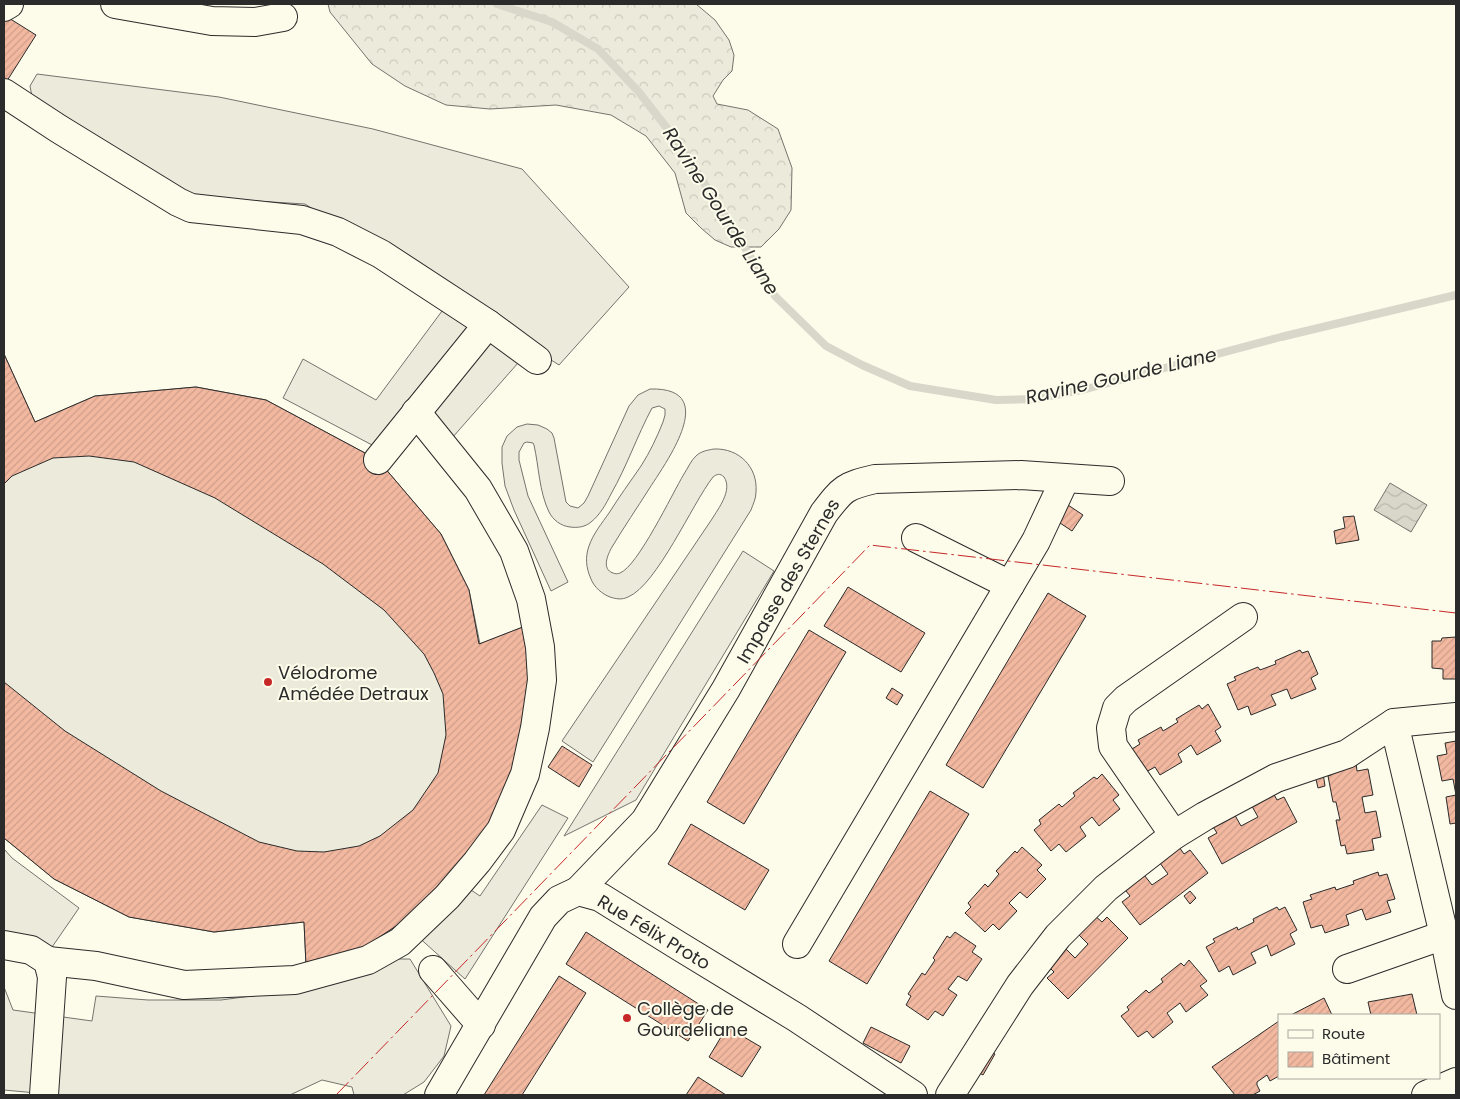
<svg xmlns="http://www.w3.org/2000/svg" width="1460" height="1099" font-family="Poppins,sans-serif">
	<defs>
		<pattern id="forest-crowns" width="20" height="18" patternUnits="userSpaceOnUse" patternTransform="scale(1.25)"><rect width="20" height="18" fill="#ecebdb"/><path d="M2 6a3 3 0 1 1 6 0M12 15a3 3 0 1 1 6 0" fill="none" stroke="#cbcabc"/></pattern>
		<pattern id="water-waves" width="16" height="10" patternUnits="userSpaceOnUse" patternTransform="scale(1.25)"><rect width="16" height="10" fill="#d8d7c9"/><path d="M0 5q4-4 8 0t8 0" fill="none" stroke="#bab9ad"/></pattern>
		<pattern id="building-hatch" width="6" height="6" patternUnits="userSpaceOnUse" patternTransform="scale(1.25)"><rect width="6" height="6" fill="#f2b8a0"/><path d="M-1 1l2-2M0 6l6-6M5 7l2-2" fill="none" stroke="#d09e8a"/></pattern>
	</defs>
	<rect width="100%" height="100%" fill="#fdfbea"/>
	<!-- forest -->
	<polygon fill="url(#forest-crowns)" stroke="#74746e" points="328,4 696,4 715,20 729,40 734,55 732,71 723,80 713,96 717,104 748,110 778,129 792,168 791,210 779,229 761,247 731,247 715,240 701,228 686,213 675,173 646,136 611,115 556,105 490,109 446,105 405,86 372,64 330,12"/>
	<!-- pitch -->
	<g fill="#ecebdb" stroke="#74746e">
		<polygon points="4,354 35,422 95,396 196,387 266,400 378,460 441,534 469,590 480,644 528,625 410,917 364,947 306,965 304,922 214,932 129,917 54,879 4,838"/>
		<path d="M650,389C721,387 667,461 649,489C637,508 624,527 612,547C608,554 601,569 613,573C615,574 618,574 620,573C638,566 672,494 684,474C688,468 691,460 697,455C702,451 708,450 714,449C739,448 758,467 756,492C756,499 753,504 751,510L593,762L562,741L712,519C718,509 733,490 724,477C720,473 717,474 713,477C692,504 657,585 628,597C622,600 616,599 610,597C602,594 594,587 591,579C586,568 585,557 589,546C593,534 602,523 609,513C619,497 630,482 641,466C650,452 657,437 663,422L665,415V409L659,406L652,408C637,436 627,466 611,494C606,504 600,515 591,522C585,527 578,528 570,527C561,526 553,520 549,512C539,491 539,467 534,445L533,443L527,442L524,443L519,452V460L528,496L568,582L551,591L514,510L505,486L502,463V447L507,436L517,427L527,424L538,425L547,429L552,433L554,438L566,502L570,506L578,508L584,503L588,496L629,406L638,395Z"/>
	</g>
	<!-- parking -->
	<g fill="#eceadb" stroke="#74746e">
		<polygon points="37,74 219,97 373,129 522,169 629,287 559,365 305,204 189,197 33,102 30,86"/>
		<polygon points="445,307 518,363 452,438 402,412 374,446 283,398 303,359 376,400"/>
		<polygon points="743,551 774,571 636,800 564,836"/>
		<polygon points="542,805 568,818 465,979 415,934 465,886 480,896"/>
		<polygon points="4,849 12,858 79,908 50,950 4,935"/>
		<polygon points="387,959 410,959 451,1026 444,1056 424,1082 403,1095 354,1095 352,1087 322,1080 290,1095 58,1095 4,1090 4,987 13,1010 92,1021 96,996 148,1000 221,1000 305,989"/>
	</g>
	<!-- water -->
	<polygon fill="url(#water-waves)" stroke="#74746e" points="1390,483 1427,505 1411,532 1374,510"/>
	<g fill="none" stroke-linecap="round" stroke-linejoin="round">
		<!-- stream -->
		<polyline stroke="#d8d7c9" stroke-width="8" points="497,4 552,22 598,49 638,91 681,146 775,296 826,346 862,365 910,386 996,400 1036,399 1086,389 1281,337 1456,295"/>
	</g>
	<!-- building -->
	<g fill="url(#building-hatch)" stroke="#2b2b2b">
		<polygon points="4,15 36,35 5,84 4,84"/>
		<polygon points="4,354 35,422 95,396 196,387 266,400 378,460 441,534 469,590 479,644 528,625 532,650 516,779 490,828 455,872 410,917 364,947 306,965 304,922 214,932 129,917 54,879 4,838 4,682 65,731 161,791 259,842 297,851 324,852 359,846 380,836 413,810 438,773 446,735 443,694 434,673 424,654 384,610 323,564 215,498 134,462 89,456 53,458 12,476 4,484"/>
		<polygon points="1065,503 1083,515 1072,531 1054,519"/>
		<polygon points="1354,516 1359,540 1336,544 1334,531 1345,528 1343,517"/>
		<polygon points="848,587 925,633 901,672 824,626"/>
		<polygon points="1048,593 1086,616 983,788 946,765"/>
		<polygon points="809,630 846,652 744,824 707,802"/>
		<polygon points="1456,637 1456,679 1443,679 1443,669 1432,668 1432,641 1441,641 1442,638"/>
		<polygon points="1300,650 1302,653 1308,651 1318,674 1311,678 1316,689 1291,699 1287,689 1271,695 1276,705 1251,715 1248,706 1238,710 1227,684 1236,680 1234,677 1258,667 1260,670 1276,664 1275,661"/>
		<polygon points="892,688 903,695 897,705 886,698"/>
		<polygon points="1208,704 1221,727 1215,731 1221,741 1197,755 1191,745 1178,754 1182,762 1160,775 1155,767 1146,772 1132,749 1140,744 1138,740 1161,727 1163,731 1178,722 1176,719 1199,705 1202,709"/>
		<polygon points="1456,741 1456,823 1450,824 1446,797 1456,795 1453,779 1442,781 1437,756 1447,754 1445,743"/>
		<polygon points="562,746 592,765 579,787 548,767"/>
		<polygon points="1356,763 1357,771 1368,769 1373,795 1362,797 1365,813 1376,811 1381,837 1372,839 1374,850 1347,854 1345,845 1341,846 1336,820 1340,820 1336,802 1333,802 1328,776 1331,775 1330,768"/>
		<polygon points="1323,773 1325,786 1318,788 1315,775"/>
		<polygon points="1102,774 1119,795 1113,800 1120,809 1099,826 1092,817 1080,827 1086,836 1066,852 1059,844 1051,851 1034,830 1041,824 1039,820 1059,804 1062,807 1075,796 1073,793 1094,777 1097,779"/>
		<polygon points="1271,789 1277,800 1284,797 1297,822 1222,864 1208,838 1217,833 1210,822 1232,810 1241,826 1258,817 1249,801"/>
		<polygon points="930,791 969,814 867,984 829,961"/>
		<polygon points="691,824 769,870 745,910 668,864"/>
		<polygon points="1177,844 1184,854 1190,850 1208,873 1140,925 1122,902 1130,896 1122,886 1141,871 1152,885 1168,874 1157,859"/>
		<polygon points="1022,847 1042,865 1037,870 1046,879 1027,898 1020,892 1009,903 1017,911 999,930 993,924 985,932 965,913 971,907 968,903 985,884 988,887 999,874 996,871 1015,851 1017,853"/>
		<polygon points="1378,872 1379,876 1387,874 1395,899 1387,901 1391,912 1366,920 1362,909 1346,915 1349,925 1325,933 1322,925 1311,928 1303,902 1312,899 1310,895 1335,887 1336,890 1354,884 1353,881"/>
		<polygon points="1190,891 1196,898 1190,904 1184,896"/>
		<polygon points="1277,907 1279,910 1285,907 1297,930 1290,934 1295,944 1271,956 1267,945 1251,953 1256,963 1233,975 1229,966 1219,972 1206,947 1215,942 1213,939 1237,927 1238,930 1254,922 1253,919"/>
		<polygon points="1093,914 1102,922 1107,917 1128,938 1068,999 1047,978 1054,972 1045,963 1062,945 1075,958 1088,944 1076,932"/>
		<polygon points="586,932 708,1010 688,1041 566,964"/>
		<polygon points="955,932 976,946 972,952 982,959 967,981 958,976 948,989 957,995 943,1016 935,1011 928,1020 906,1005 911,996 908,994 922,973 925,975 935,960 933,958 947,936 950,938"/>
		<polygon points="1189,960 1207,981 1200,986 1208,995 1186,1012 1180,1003 1167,1013 1173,1022 1153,1038 1147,1031 1138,1037 1121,1016 1129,1010 1127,1007 1146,990 1149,993 1163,982 1161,979 1181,963 1184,966"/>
		<polygon points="559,976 586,993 522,1095 484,1095"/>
		<polygon points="1412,994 1417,1015 1371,1015 1368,1002"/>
		<polygon points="1324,998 1332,1015 1291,1015"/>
		<polygon points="1279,1021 1279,1076 1270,1081 1267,1075 1257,1082 1257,1085 1260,1091 1253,1095 1235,1095 1212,1067"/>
		<polygon points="727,1027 761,1047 742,1077 709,1057"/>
		<polygon points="871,1027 910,1046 901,1063 863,1043"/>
		<polygon points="986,1049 995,1054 983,1075 974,1070"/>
		<polygon points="698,1077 726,1095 686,1095"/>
	</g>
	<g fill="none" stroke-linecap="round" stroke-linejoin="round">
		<!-- minor casing -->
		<g stroke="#2b2b2b" stroke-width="30">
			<g id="minor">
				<polyline points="115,4 212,21 255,22 283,17"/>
				<polyline points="4,7 9,4"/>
				<polyline points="4,93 59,129 178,202 191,208 302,220 338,232 381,254 488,324 537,360"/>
				<polyline points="378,460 488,324"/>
				<polyline points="916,538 1010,585"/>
				<polyline points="1394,723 1444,935 1456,995"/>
				<polyline points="1174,835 1113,746 1111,728 1117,708 1126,699 1243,617"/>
				<path d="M578,891L645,821L726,689L824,513C843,488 845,486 875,479L1021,475L1110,481"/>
				<polyline points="797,944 1036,541 1065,479"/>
				<polyline points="4,945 31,950 48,961 52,977 44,1095"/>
				<polyline points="48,961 96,966 184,985 295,980 368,960 400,942 447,897 477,862 501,830 525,774 535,728 542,680 540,647 531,599 514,551 478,489 416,412"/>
				<polyline points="1347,969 1444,935 1456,935"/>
				<polyline points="433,970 481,1025"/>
				<polyline points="439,1095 543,917 559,900 578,891 600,897 679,946 797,1018 913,1095"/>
				<polyline points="950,1095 1020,985 1058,936 1106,888 1174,835 1205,816 1276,778 1347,754 1394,723 1456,717"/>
				<polyline points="1426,1095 1456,1082"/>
			</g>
		</g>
		<!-- minor -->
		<use href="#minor" stroke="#fdfbea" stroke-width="28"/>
		<!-- power -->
		<polyline stroke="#c62828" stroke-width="1" stroke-dasharray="18 4 2.5 4" stroke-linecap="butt" points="336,1095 870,545 1456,613"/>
	</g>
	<!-- markers -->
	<g fill="#c62828" stroke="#fdfbea" stroke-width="2">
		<circle cx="268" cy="682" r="5"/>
		<circle cx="627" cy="1018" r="5"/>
	</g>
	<g text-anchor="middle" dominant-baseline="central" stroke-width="4" stroke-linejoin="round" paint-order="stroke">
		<!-- street labels -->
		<g font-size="18" fill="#2b2b2b" stroke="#fdfbea">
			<text transform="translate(788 581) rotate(-60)">Impasse des Sternes</text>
			<text transform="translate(654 932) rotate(31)">Rue Félix Proto</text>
		</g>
		<!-- poi labels -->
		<g font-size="18" fill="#2b2b2b" stroke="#fdfbea" text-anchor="start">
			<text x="278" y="672">Vélodrome<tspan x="278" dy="21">Amédée Detraux</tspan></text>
			<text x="637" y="1008">Collège de<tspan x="637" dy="21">Gourdeliane</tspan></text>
		</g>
		<!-- water labels -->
		<g font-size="19" font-style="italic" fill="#2b2b2b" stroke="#fdfbea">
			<text transform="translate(721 211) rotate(57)">Ravine Gourde Liane</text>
			<text transform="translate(1121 376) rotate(-13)">Ravine Gourde Liane</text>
		</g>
	</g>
	<!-- border -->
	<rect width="1460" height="1099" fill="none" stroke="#2b2b2b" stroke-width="10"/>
	<!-- legend -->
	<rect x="1278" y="1014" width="162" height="65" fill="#fdfbea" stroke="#a9a89e"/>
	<rect x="1288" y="1030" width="25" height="8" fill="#fdfbea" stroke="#a9a89e"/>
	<text x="1322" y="1039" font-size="15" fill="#2b2b2b">Route</text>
	<rect x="1288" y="1052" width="25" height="15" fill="url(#building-hatch)" stroke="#a9a89e"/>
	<text x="1322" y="1064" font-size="15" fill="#2b2b2b">Bâtiment</text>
</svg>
